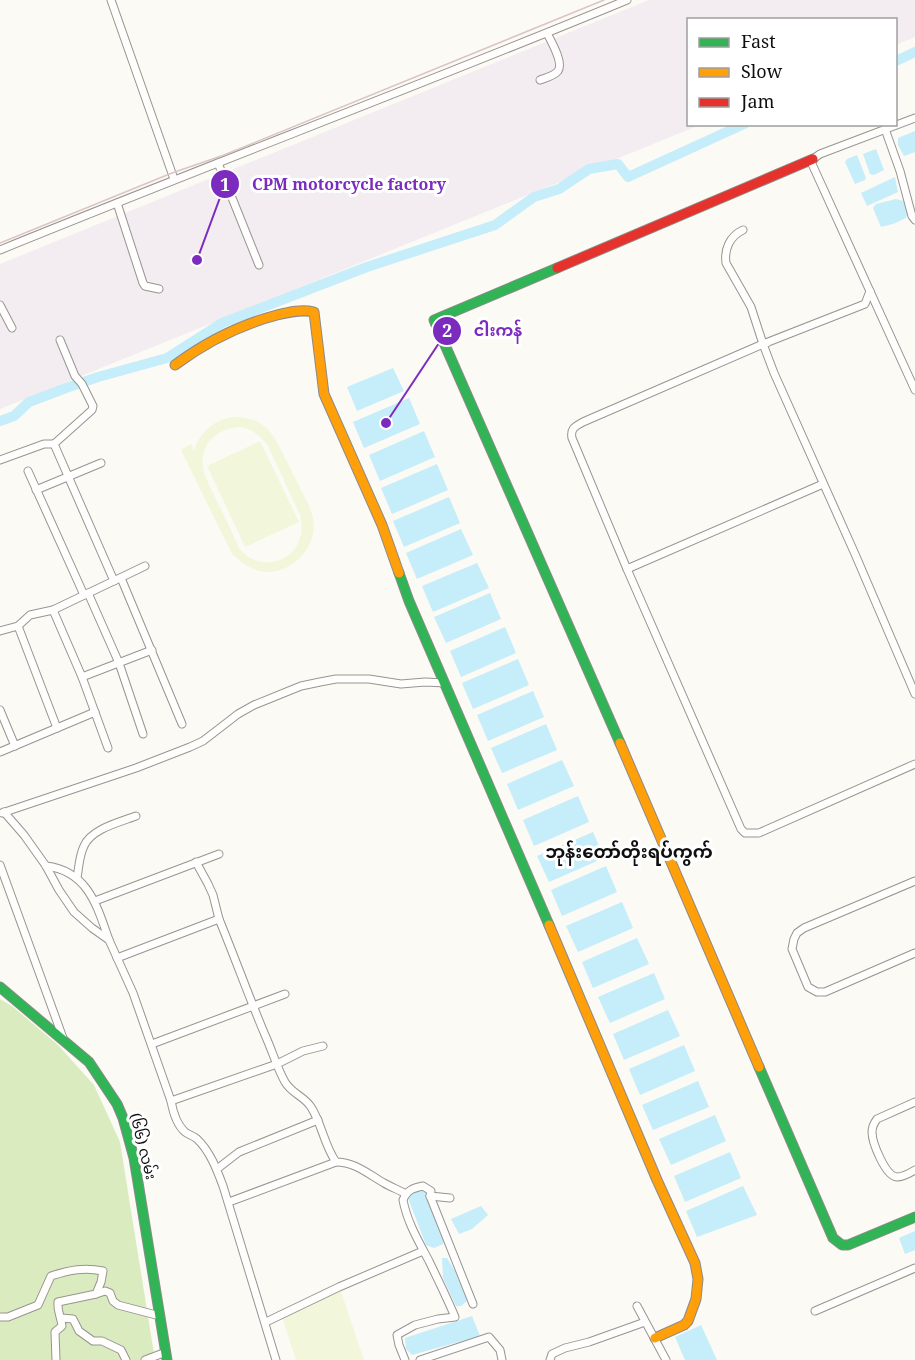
<svg xmlns="http://www.w3.org/2000/svg" width="915" height="1360" font-family="'Noto Serif','Noto Sans Myanmar',serif">
	<rect width="100%" height="100%" fill="#fcfaf4"/>
	<!-- industrial -->
	<polygon fill="#f3edf1" points="649,0 915,0 915,37 896,45 896,20 688,20 688,124 700,125 0,409 0,264"/>
	<!-- forest -->
	<polygon fill="#daecbf" points="0,999 12,1006 58,1045 94,1085 120,1142 155,1360 0,1360"/>
	<!-- pitch -->
	<g fill="#f2f7dc" fill-rule="evenodd">
		<path d="M233,417C253,417 263,422 275,438C284,455 292,472 300,488C305,498 311,508 313,518C319,548 289,578 259,571C248,568 241,562 232,554L181,450L191,444L194,451C200,432 213,420 233,417ZM241,427C254,430 260,436 268,446L300,515C311,556 264,579 239,548C233,534 226,519 219,505C214,495 209,485 205,475C196,447 215,428 241,427Z"/>
		<polygon points="260,441 299,522 245,547 207,466"/>
		<polygon points="340,1289 364,1360 296,1360 282,1317"/>
	</g>
	<!-- water -->
	<g fill="#c6edfa">
		<polygon points="915,131 915,152 904,156 898,145 898,138"/>
		<polygon points="876,149 884,170 874,175 870,174 863,154"/>
		<polygon points="857,155 866,178 865,180 855,184 845,162 847,159"/>
		<polygon points="895,177 898,192 867,206 861,193"/>
		<polygon points="896,199 904,201 908,211 906,218 893,224 881,227 873,208 876,204"/>
		<polygon points="393,368 404,391 357,411 347,387"/>
		<polygon points="409,398 420,424 364,448 353,422"/>
		<polygon points="424,431 435,457 380,481 369,455"/>
		<polygon points="437,464 448,490 392,514 381,488"/>
		<polygon points="449,497 460,523 404,547 393,521"/>
		<polygon points="461,529 473,555 417,579 406,553"/>
		<polygon points="477,563 489,588 433,612 422,586"/>
		<polygon points="490,593 501,619 446,643 434,617"/>
		<polygon points="505,627 516,653 461,677 450,651"/>
		<polygon points="518,659 529,685 473,709 462,683"/>
		<polygon points="533,691 544,717 488,741 477,715"/>
		<polygon points="546,724 557,750 502,773 491,748"/>
		<polygon points="562,760 574,786 518,810 507,784"/>
		<polygon points="578,796 589,822 534,846 523,820"/>
		<polygon points="593,832 604,858 549,882 537,856"/>
		<polygon points="606,866 617,892 562,916 551,890"/>
		<polygon points="622,902 633,928 578,952 566,926"/>
		<polygon points="637,938 649,964 593,988 582,962"/>
		<polygon points="654,973 665,999 610,1023 598,997"/>
		<polygon points="668,1010 680,1036 624,1060 613,1034"/>
		<polygon points="684,1045 695,1071 640,1095 629,1069"/>
		<polygon points="698,1081 709,1107 653,1130 642,1105"/>
		<polygon points="715,1115 726,1141 671,1165 659,1139"/>
		<polygon points="730,1152 741,1178 685,1202 674,1176"/>
		<polygon points="743,1186 757,1215 697,1237 686,1211"/>
		<polygon points="420,1189 425,1190 444,1240 443,1244 434,1248 426,1245 408,1198 412,1192"/>
		<polygon points="481,1206 488,1215 472,1229 459,1234 451,1219"/>
		<polygon points="915,1231 915,1250 905,1254 899,1238"/>
		<polygon points="442,1258 447,1258 455,1271 467,1301 461,1306 456,1306 443,1278"/>
		<polygon points="472,1316 480,1336 412,1355 406,1349 405,1338"/>
		<polygon points="701,1325 717,1360 685,1360 675,1337"/>
	</g>
	<g fill="none" stroke-linecap="round" stroke-linejoin="round">
		<!-- river -->
		<g stroke="#c6edfa" stroke-width="10">
			<polyline points="896,61 915,52"/>
			<polyline points="0,421 14,416 29,402 66,388 98,377 167,358 222,323 367,267 495,225 534,197 559,189 589,169 618,164 628,177 744,124"/>
		</g>
		<!-- street casing -->
		<g stroke="#969592" stroke-width="9">
			<g id="street">
				<polyline points="111,0 174,179"/>
				<path d="M540,80C545,78 554,76 558,71C564,63 551,41 547,33"/>
				<polyline points="915,118 820,154 813,159 812,164 915,390"/>
				<polyline points="885,129 900,171 912,216 915,220"/>
				<polyline points="218,163 259,265"/>
				<polyline points="117,203 143,283 145,286 159,289"/>
				<path d="M743,230C730,236 724,249 726,263L751,307L763,344L767,343"/>
				<path d="M0,250C208,165 419,86 627,0"/>
				<polyline points="870,291 865,304 763,344 774,373 855,554 915,694"/>
				<polyline points="0,305 12,328"/>
				<path d="M763,344L583,422C576,426 570,428 572,438L627,569L823,484"/>
				<polyline points="54,444 92,410 93,406 82,384 75,376 60,340"/>
				<polyline points="0,460 44,444 54,444 114,581"/>
				<polyline points="28,471 84,595"/>
				<polyline points="36,490 101,463"/>
				<polyline points="627,569 741,829 745,833 759,833 915,764"/>
				<polyline points="121,578 182,724"/>
				<polyline points="88,593 119,663 143,734"/>
				<polyline points="53,610 82,677 108,748"/>
				<polyline points="18,626 57,728"/>
				<polyline points="0,631 18,626 30,615 53,610 145,566"/>
				<polyline points="82,677 152,650"/>
				<polyline points="0,710 15,746"/>
				<polyline points="0,752 95,712"/>
				<path d="M4,812L24,835L46,866L59,890L74,912L92,928L109,940L133,993L171,1101C173,1112 176,1124 185,1132C189,1135 194,1136 197,1139C210,1151 217,1170 223,1186L276,1360"/>
				<polyline points="2,813 136,768 190,747 203,741 238,714 254,705 301,686 320,682 336,679 369,679 401,684 425,682 445,683"/>
				<polyline points="196,862 208,884 213,895 219,919"/>
				<polyline points="0,865 63,1038"/>
				<path d="M46,866C88,871 97,906 109,940"/>
				<path d="M77,878C79,867 79,856 84,846C91,829 120,822 136,816"/>
				<polyline points="915,881 804,928 797,933 794,939 792,949 808,987 817,992 825,992 915,953"/>
				<polyline points="95,901 219,854"/>
				<path d="M117,958L219,919C235,958 249,997 265,1035C272,1050 277,1068 285,1082C292,1094 304,1096 311,1107C322,1124 324,1145 336,1162C355,1162 368,1174 384,1183C391,1187 399,1190 406,1194"/>
				<polyline points="152,1044 285,994"/>
				<polyline points="171,1101 277,1064 303,1051 323,1046"/>
				<path d="M915,1102L877,1119C874,1123 872,1126 872,1132C872,1142 885,1176 897,1177C903,1177 910,1173 915,1170"/>
				<polyline points="217,1169 239,1152 318,1120"/>
				<polyline points="430,1196 450,1198"/>
				<polyline points="229,1202 336,1162"/>
				<polyline points="96,1294 105,1291 110,1293 113,1301 118,1305 160,1316"/>
				<polyline points="637,1306 666,1360"/>
				<polyline points="815,1311 915,1268"/>
				<path d="M0,1317H8L38,1305L51,1276C70,1270 84,1267 103,1271L101,1282L96,1294L58,1302C57,1311 61,1317 62,1326L55,1332L56,1360"/>
				<polyline points="61,1318 73,1319 79,1331 93,1341 102,1341 121,1350 126,1360"/>
				<polyline points="266,1322 339,1287 423,1251"/>
				<polyline points="145,1360 166,1352"/>
				<path d="M405,1360L399,1345L397,1335L415,1325L438,1319L455,1317C447,1298 438,1280 429,1261C419,1242 407,1222 403,1200C407,1190 413,1188 423,1186L431,1191L430,1196L473,1304"/>
				<polyline points="420,1360 489,1337 500,1350 502,1360"/>
				<polyline points="550,1360 552,1354 565,1348 589,1342 645,1322"/>
			</g>
		</g>
		<!-- fast casing -->
		<g stroke="#8c8b89" stroke-width="11">
			<g id="fast">
				<polyline points="557,268 434,320 620,743"/>
				<polyline points="399,573 409,601 549,925"/>
				<polyline points="0,987 89,1062 117,1104 123,1118 134,1158 167,1360"/>
				<polyline points="759,1067 833,1238 842,1245 848,1245 915,1217"/>
			</g>
		</g>
		<!-- slow casing -->
		<g stroke="#8c8b89" stroke-width="11">
			<g id="slow">
				<path d="M175,365C206,342 239,325 277,315C289,312 302,309 314,312L324,394L382,525L399,573"/>
				<polyline points="620,743 759,1067"/>
				<polyline points="549,925 657,1180 695,1263 698,1279 696,1299 688,1321 684,1325 655,1338"/>
			</g>
		</g>
		<!-- jam casing -->
		<g stroke="#8c8b89" stroke-width="11">
			<polyline id="jam" points="557,268 813,159"/>
		</g>
		<!-- street -->
		<use href="#street" stroke="#fffefd" stroke-width="7"/>
		<!-- fast -->
		<use href="#fast" stroke="#30b455" stroke-width="9"/>
		<!-- slow -->
		<use href="#slow" stroke="#ff9f0a" stroke-width="9"/>
		<!-- jam -->
		<use href="#jam" stroke="#e5322d" stroke-width="9"/>
		<!-- rail -->
		<polyline stroke="#dac4c6" stroke-width="1.5" points="0,243 172,173 224,155 604,0"/>
	</g>
	<g text-anchor="middle" dominant-baseline="central" stroke-width="6" stroke-linejoin="round" paint-order="stroke">
		<!-- street labels -->
		<g font-size="15" fill="#0f0f0f" stroke="#fff">
			<text transform="translate(144 1146) rotate(76)">(၆၆) လမ်း</text>
		</g>
		<!-- quarter labels -->
		<g font-size="18" font-weight="bold" fill="#0f0f0f" stroke="#fff">
			<text x="629" y="851">ဘုန်းတော်တိုးရပ်ကွက်</text>
		</g>
	</g>
	<!-- callouts -->
	<path fill="none" stroke="#7b2cbf" stroke-width="2" d="M197 260L225 184M386 423L447 331"/>
	<g fill="#7b2cbf" stroke="#fff" stroke-width="2">
		<circle cx="197" cy="260" r="6"/>
		<circle cx="386" cy="423" r="6"/>
		<circle cx="225" cy="184" r="15"/>
		<circle cx="447" cy="331" r="15"/>
	</g>
	<g font-size="18" text-anchor="middle" font-weight="bold" fill="#fff">
		<text x="225" y="191">1</text>
		<text x="447" y="337">2</text>
	</g>
	<g font-size="16" text-anchor="middle" font-weight="bold" fill="#7b2cbf" stroke="#fff" stroke-width="6" stroke-linejoin="round" paint-order="stroke">
		<text x="349" y="190">CPM motorcycle factory</text>
		<text x="498" y="336">ငါးကန်</text>
	</g>
	<!-- legend -->
	<rect x="687" y="18" width="210" height="108" fill="#ffffff" stroke="#9f9f9f" stroke-width="1.5"/>
	<rect x="699" y="38" width="30" height="9" fill="#30b455" stroke="#9f9f9f" stroke-width="1.5"/>
	<text x="741" y="48" font-size="18" fill="#0f0f0f">Fast</text>
	<rect x="699" y="68" width="30" height="9" fill="#ff9f0a" stroke="#9f9f9f" stroke-width="1.5"/>
	<text x="741" y="78" font-size="18" fill="#0f0f0f">Slow</text>
	<rect x="699" y="98" width="30" height="9" fill="#e5322d" stroke="#9f9f9f" stroke-width="1.5"/>
	<text x="741" y="108" font-size="18" fill="#0f0f0f">Jam</text>
</svg>
